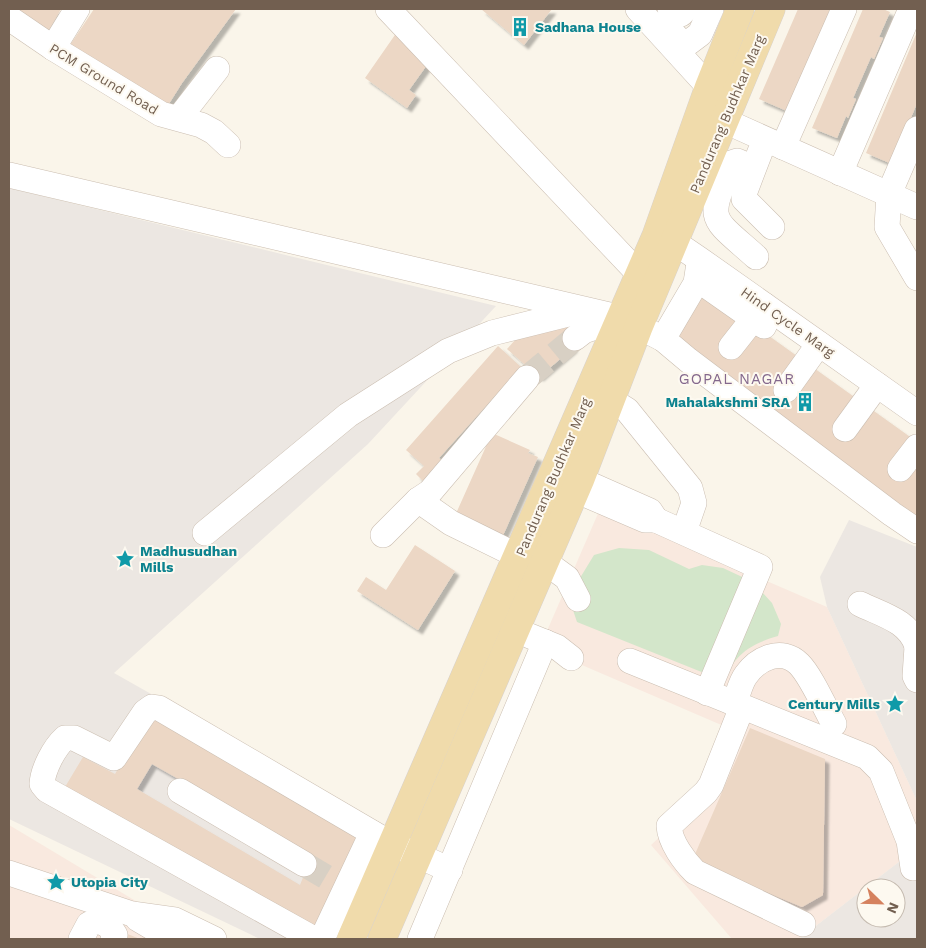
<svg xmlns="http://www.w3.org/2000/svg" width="926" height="948" font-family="'Work Sans',sans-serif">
	<defs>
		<filter id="shadow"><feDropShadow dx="4.5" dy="4.5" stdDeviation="1" flood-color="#0004"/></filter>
	</defs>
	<rect width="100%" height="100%" fill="#faf5ea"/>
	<!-- commercial -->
	<g fill="#f9e9df">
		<polygon points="600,509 827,607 917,801 917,848 799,939 732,939 651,845 697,802 726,727 540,647"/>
		<polygon points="9,825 199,939 9,939"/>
	</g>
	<!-- industrial -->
	<g fill="#ece7e2" fill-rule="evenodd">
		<polygon points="9,188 496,306 368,444 114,673 378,822 328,939 260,939 9,819"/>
		<polygon points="849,520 917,547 917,801 827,607 820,577"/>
		<path d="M917,848V939H799ZM866,888H896V918H866Z"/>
	</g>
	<!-- green -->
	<path fill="#d3e6ca" d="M619,548L649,550L689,569L702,565L723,568L753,582L772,603L781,624L778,636C750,644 735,654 724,681L577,622L572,607L580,578L594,555Z"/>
	<!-- building -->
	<g fill="#ecd7c5" fill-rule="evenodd" filter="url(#shadow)">
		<polygon points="17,9 61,9 49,30"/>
		<polygon points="94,9 236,9 182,83 165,110 68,48"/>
		<polygon points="481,9 552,9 524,45"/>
		<polygon points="798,9 830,9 787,111 759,99"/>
		<polygon points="863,9 883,9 890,12 879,37 883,38 874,59 871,57 853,98 856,99 848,118 846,116 837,138 812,128"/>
		<polygon points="397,32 432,58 409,90 416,95 407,108 365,78"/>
		<polygon points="917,32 917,103 892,164 866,153"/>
		<polygon points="698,285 913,439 917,459 917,516 878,492 670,336"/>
		<polygon points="567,322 573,348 539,377 507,349 516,339"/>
		<polygon points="498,346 521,367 439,458 445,463 426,484 416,474 424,466 406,450"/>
		<polygon points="492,433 530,450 528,453 538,457 500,542 454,518"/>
		<polygon points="415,545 455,571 418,630 357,591 366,577 386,590"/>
		<path d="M151,713L366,839L314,934L62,792L83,757L115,774ZM152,764L312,855L300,885L137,789Z"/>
		<polygon points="750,728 825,759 823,895 802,907 692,861"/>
		<polygon points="125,933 140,939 123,939"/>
	</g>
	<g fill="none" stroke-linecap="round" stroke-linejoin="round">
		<!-- minor-tunnel -->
		<g stroke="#d8d0c4" stroke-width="25" stroke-dasharray="25 12" stroke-linecap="butt">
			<polyline points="527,378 575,338"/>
			<polyline points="304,864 341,886"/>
		</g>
		<!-- minor casing -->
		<g stroke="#cbbeb1" stroke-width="26">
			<g id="minor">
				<polyline points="388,9 640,275"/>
				<polyline points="638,9 709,87"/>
				<polyline points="670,9 674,13 681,14 686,9"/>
				<polyline points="9,18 53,48 161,114 201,125 214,132 228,145"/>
				<polyline points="664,24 681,42 688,43 700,34 711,9"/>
				<polyline points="53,48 77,9"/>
				<polyline points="179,118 217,69"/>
				<polyline points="725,121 917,207"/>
				<polyline points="917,129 889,194 887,227 917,278"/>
				<polyline points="783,147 844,9"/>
				<polyline points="760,152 744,194 744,199 772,227"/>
				<path d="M753,168L737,161L731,163C707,223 709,215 756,257"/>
				<polyline points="840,173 911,9"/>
				<polyline points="9,175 622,318 663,339 688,360 892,514 917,531"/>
				<polyline points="656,236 674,242 699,259 917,413"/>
				<polyline points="697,279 764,326"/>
				<polyline points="575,338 584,331 622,318"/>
				<polyline points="663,339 696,283 699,263"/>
				<polyline points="731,347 764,305"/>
				<polyline points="786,390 819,344"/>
				<polyline points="611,400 627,410 690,488 694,503 684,532"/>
				<polyline points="845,429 877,385"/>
				<polyline points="900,469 917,447"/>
				<polyline points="575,490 645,520 656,520 650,511 580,480"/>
				<polyline points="418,500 451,523 518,556"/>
				<polyline points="656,520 760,567 707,693"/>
				<polyline points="205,533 348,415 448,351 492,333 580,311"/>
				<polyline points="383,535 418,500 430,492 527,378"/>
				<polyline points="545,562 567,578 578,599"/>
				<path d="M860,604C883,615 909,621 917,646"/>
				<polyline points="530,636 557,647 571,658"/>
				<polyline points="917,647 915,676 917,680"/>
				<polyline points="630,661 867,757 881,771 909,841 913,868"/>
				<path d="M734,704C738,695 740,683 746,675C758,658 782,647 799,664C811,676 825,708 834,724"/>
				<path d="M742,707L711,785L706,792L669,826C670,842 684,861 695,872L803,924"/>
				<polyline points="180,791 304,864"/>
				<polyline points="9,873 132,914 175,920 214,939"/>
				<polyline points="138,919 172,939"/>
				<path d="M81,939L89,924C101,919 109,924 115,935L113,939"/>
				<path d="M314,939L47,790L42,784C43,769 54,748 65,738H74L114,758L145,712L152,707L159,708L388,842L450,870"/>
				<polyline points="322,939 372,833"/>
				<polyline points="420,939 545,642"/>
			</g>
		</g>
		<!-- major casing -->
		<g stroke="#d8d2ce" stroke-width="29">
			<g id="major">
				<polyline points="351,939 656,236 709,87 740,9"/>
				<polyline points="382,939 580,480 639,326 771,9"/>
			</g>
		</g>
		<!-- minor -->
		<use href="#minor" stroke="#fff" stroke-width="25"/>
		<!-- major -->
		<use href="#major" stroke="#f0dbab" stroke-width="28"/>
	</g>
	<!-- icons -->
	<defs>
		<g id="building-bare" transform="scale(1.5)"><path d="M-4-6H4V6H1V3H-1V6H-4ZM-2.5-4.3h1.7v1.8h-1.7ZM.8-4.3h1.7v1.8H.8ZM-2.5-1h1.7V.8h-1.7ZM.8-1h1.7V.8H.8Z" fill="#0f9aa8" stroke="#fdf9f0" stroke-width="2.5" paint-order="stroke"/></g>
		<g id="sight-bare" transform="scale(1.5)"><path d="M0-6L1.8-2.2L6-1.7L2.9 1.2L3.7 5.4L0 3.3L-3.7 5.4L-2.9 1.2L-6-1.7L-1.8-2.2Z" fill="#0f9aa8" stroke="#fdf9f0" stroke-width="2.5" paint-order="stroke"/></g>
	</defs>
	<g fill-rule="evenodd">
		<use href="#building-bare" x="520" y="27"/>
		<use href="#building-bare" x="805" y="402"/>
		<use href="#sight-bare" x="125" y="559"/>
		<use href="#sight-bare" x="895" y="704"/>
		<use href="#sight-bare" x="56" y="882"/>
	</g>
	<g text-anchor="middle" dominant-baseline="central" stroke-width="4" stroke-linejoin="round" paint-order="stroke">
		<!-- culture labels -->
		<g font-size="14" font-weight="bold" fill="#0d838f" stroke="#fdf9f0" text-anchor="start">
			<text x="535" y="27">Sadhana House</text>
			<text x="790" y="402" text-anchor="end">Mahalakshmi SRA</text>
			<text x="140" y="551">Madhusudhan<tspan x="140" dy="16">Mills</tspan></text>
			<text x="880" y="704" text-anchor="end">Century Mills</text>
			<text x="71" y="882">Utopia City</text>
		</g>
		<!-- street labels -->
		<g font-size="14" fill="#725f50" stroke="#fdf9f0">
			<text transform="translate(104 79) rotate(31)">PCM Ground Road</text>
			<text transform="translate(727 114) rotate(-67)">Pandurang Budhkar Marg</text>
			<text transform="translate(788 322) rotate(35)">Hind Cycle Marg</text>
			<text transform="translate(553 477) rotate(-67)">Pandurang Budhkar Marg</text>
		</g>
		<!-- neighbourhood labels -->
		<g font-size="15" letter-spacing="1" fill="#84688d" stroke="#fdf9f0">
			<text x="737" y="379">GOPAL NAGAR</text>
		</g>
	</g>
	<!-- border -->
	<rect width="926" height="948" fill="none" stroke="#725f50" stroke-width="20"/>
	<!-- north arrow -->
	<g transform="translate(881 903) rotate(113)"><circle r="24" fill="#fdf9f0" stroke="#c5bbb0"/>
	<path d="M0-4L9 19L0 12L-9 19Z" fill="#d5815e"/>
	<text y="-8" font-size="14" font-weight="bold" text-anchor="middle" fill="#725f50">N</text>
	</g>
</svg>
